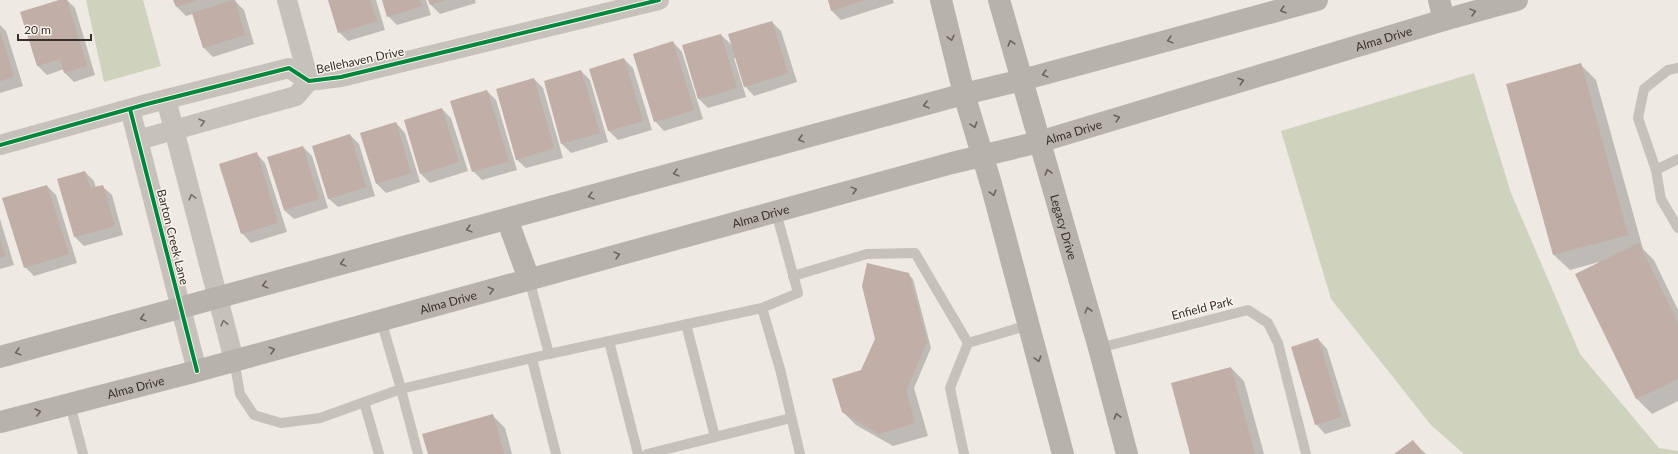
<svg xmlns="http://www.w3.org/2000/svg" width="1678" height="454" font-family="Lato,sans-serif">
	<rect width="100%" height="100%" fill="#eee9e3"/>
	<!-- green -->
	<g fill="#cfd3be">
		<polygon points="86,0 143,0 161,66 104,82"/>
		<polygon points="1474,73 1511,193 1580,354 1659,448 1678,451 1678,454 1464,454 1431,425 1331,299 1281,131"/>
	</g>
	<!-- shadow -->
	<g fill="#0003">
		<polygon points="63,0 67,0 75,8 95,75 74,82 65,73 64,69 47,75 37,65"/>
		<polygon points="175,0 234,0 244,10 254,44 213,57 203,47 193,14 186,16 177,7"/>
		<polygon points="329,0 376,0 385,30 348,41 339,32"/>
		<polygon points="383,0 426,0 431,15 397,25 388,16"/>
		<polygon points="429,0 475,0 476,3 440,14 431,5"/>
		<polygon points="829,0 893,0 894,3 841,20 832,11"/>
		<polygon points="772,22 781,31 797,82 754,96 745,86 736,58 734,58 746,97 708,108 699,99 721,35 733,46"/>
		<polygon points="0,25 6,31 23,86 0,93"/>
		<polygon points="673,42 682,52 703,119 664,131 655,121"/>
		<polygon points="624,59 633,68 652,130 618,140 609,131"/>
		<polygon points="1580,64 1596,80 1643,249 1654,260 1678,310 1678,401 1652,414 1637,399 1599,262 1570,270 1554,255 1507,85"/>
		<polygon points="581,71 590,80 608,142 571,153 562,144"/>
		<polygon points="534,79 543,88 563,158 526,168 516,159"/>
		<polygon points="487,91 496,100 517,170 482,180 473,171"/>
		<polygon points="442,109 451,118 468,171 430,183 421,174"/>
		<polygon points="396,123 405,133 420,182 386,193 377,184"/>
		<polygon points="350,135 359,144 375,196 338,207 328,198"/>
		<polygon points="303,147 312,156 328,208 294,219 284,210"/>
		<polygon points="256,153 265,163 287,232 251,243 242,233"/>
		<polygon points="85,172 94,181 96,188 102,186 112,195 123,235 84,246 75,237 58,180"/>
		<polygon points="47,186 56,195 77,263 34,276 25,267"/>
		<polygon points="0,219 14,265 0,269"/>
		<polygon points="908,274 913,279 931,348 914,388 928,436 893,446 856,425 843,412"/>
		<polygon points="1318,339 1327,349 1351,426 1325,434 1316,424"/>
		<polygon points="1231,368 1244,381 1264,454 1191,454"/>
		<polygon points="492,415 505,428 512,454 429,454"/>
		<polygon points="1413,441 1426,454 1395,454"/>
	</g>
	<!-- building -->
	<g fill="#c1aea6">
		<polygon points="59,0 67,0 87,66 64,73 60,59 37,66 20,12"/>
		<polygon points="173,0 198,0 176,7"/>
		<polygon points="235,0 245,35 203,48 192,13"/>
		<polygon points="328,0 370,0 377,21 338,33"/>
		<polygon points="382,0 420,0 422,6 387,17"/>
		<polygon points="428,0 446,0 430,5"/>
		<polygon points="828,0 865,0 831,11"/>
		<polygon points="772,21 788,73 744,87 728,34"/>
		<polygon points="0,31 14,77 0,81"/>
		<polygon points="721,34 737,88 698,99 682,45"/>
		<polygon points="673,41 694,110 654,122 633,54"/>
		<polygon points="624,58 643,121 608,131 589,69"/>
		<polygon points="1581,63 1628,235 1553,255 1506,84"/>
		<polygon points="581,70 600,133 561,144 544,81"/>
		<polygon points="534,78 554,148 516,160 496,89"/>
		<polygon points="487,90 509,161 472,172 450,101"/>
		<polygon points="442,108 459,162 420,174 404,120"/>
		<polygon points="396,122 411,173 376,184 360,133"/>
		<polygon points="350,134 366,187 328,199 312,146"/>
		<polygon points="303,146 319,199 284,210 267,157"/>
		<polygon points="257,152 278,223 241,234 219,164"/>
		<polygon points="85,171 90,188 103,185 115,226 74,237 57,179"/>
		<polygon points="47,185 69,254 24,268 2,198"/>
		<polygon points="0,239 6,256 0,257"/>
		<polygon points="1639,243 1678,324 1678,379 1636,399 1575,274"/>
		<polygon points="867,263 909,273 927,342 906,391 915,423 879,434 842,412 832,379 861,370 875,339 862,286"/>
		<polygon points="1318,338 1342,417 1315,425 1291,347"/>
		<polygon points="1231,367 1255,454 1190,454 1171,383"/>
		<polygon points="493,414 504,454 428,454 422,434"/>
		<polygon points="1413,440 1423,454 1394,454"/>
	</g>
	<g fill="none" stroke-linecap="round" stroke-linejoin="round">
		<!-- service -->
		<g stroke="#c7c1bc" stroke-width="10">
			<polyline points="1678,68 1668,70 1644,89 1638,118 1656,170 1661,199 1678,228"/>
			<polyline points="1656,170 1678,159"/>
			<polyline points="776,212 798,293 762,308 780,369 800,454"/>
			<polyline points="793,276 867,254 915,253 968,343"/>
			<polyline points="529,279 549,354 762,308"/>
			<polyline points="381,320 401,389 549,354"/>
			<polyline points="686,324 715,437"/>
			<polyline points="609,341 638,454"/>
			<polyline points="1099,348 1248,310 1268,323 1278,343 1306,454"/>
			<polyline points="532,359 556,454"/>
			<polyline points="234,360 240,394 254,415 281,423 320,418 401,389 418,454"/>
			<polyline points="364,402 379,454"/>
			<polyline points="70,404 83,454"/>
			<polyline points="647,454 791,418"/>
			<polyline points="964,454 950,388 968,343 1029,325"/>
		</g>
		<!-- minor -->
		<g stroke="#c7c1bc" stroke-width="20">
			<polyline points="287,0 309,81"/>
			<polyline points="166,99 234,360"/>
			<polyline points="130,109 197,371"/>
			<polyline points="138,140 296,96 309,81"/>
			<polyline points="0,145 147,104 289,68 309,81 341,77 659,0"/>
		</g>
		<!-- secondary -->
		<g stroke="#b8b2ad" stroke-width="22">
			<polyline points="941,0 964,94 991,184 1063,454"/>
			<path id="s1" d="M999,0L1099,348L1127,454"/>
			<polyline points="1439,0 1444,20"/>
			<polyline points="507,219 529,279"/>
			<polyline points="0,357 964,94 1022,80 1317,0"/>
			<path id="s2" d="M0,422L197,371L952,163L1039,142L1444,20L1517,0"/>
		</g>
		<!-- cycleway casing -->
		<g stroke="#faf4ec" stroke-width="6">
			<g id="cycleway">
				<polyline points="130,109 197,371"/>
				<polyline points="0,145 147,104 289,68 309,81 341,77 659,0"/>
			</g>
		</g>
		<!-- cycleway -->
		<use href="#cycleway" stroke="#00873e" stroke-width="4"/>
	</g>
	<!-- one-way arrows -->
	<defs><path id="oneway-chevron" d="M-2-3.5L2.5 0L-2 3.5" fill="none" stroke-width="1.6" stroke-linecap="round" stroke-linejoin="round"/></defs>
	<g stroke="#6b635e">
		<use href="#oneway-chevron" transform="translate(1283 10) rotate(164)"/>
		<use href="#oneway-chevron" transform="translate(1473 12) rotate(-15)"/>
		<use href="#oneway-chevron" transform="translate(951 38) rotate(77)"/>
		<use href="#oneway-chevron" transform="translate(1170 40) rotate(165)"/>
		<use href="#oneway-chevron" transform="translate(1011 43) rotate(-106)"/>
		<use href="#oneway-chevron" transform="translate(1045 74) rotate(165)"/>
		<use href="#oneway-chevron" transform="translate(1241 81) rotate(-17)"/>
		<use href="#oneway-chevron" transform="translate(926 105) rotate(165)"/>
		<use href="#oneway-chevron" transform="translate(1117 118) rotate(-17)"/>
		<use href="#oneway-chevron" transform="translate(974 125) rotate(73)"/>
		<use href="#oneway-chevron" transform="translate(801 139) rotate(165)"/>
		<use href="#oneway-chevron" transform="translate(1048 172) rotate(-106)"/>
		<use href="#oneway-chevron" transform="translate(676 173) rotate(165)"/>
		<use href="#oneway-chevron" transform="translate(854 190) rotate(-15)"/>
		<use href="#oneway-chevron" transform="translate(993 193) rotate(75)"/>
		<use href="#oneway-chevron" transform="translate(591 196) rotate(165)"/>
		<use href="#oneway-chevron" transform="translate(469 229) rotate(165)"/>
		<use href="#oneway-chevron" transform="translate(617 255) rotate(-15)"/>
		<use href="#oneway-chevron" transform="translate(343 263) rotate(165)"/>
		<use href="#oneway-chevron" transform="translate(265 285) rotate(165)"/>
		<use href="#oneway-chevron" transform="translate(491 290) rotate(-15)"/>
		<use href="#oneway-chevron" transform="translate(1088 310) rotate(-106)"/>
		<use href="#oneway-chevron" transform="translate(143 318) rotate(165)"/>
		<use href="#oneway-chevron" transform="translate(272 350) rotate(-15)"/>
		<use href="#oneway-chevron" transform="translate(18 352) rotate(165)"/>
		<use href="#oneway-chevron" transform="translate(1038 359) rotate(75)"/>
		<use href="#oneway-chevron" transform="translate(38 412) rotate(-14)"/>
		<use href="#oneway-chevron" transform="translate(1117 416) rotate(-105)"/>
	</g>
	<g stroke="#78716c">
		<use href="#oneway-chevron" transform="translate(202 122) rotate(-16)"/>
		<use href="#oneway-chevron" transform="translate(192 197) rotate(-105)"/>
		<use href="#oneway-chevron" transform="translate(224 323) rotate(-104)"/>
	</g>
	<g text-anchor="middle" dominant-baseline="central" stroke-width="3" stroke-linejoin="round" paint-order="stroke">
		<!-- street labels -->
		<g font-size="12" fill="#382f2a" stroke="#faf4ec">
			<text stroke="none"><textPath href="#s2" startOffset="1436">Alma Drive</textPath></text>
			<text transform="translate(360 60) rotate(-12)">Bellehaven Drive</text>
			<text stroke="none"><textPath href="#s2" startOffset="1112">Alma Drive</textPath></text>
			<text stroke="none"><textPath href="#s2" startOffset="788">Alma Drive</textPath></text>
			<text stroke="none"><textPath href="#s1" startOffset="236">Legacy Drive</textPath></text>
			<text transform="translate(173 237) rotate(76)">Barton Creek Lane</text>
			<text stroke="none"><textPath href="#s2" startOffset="464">Alma Drive</textPath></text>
			<text transform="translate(1202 308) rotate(-14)">Enfield Park</text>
			<text stroke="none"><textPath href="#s2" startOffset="140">Alma Drive</textPath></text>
		</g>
	</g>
	<!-- scale -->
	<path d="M18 34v6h73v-6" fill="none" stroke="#382f2a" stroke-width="2"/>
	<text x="24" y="34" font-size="12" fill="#382f2a" stroke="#faf4ec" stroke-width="3" paint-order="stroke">20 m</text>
</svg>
